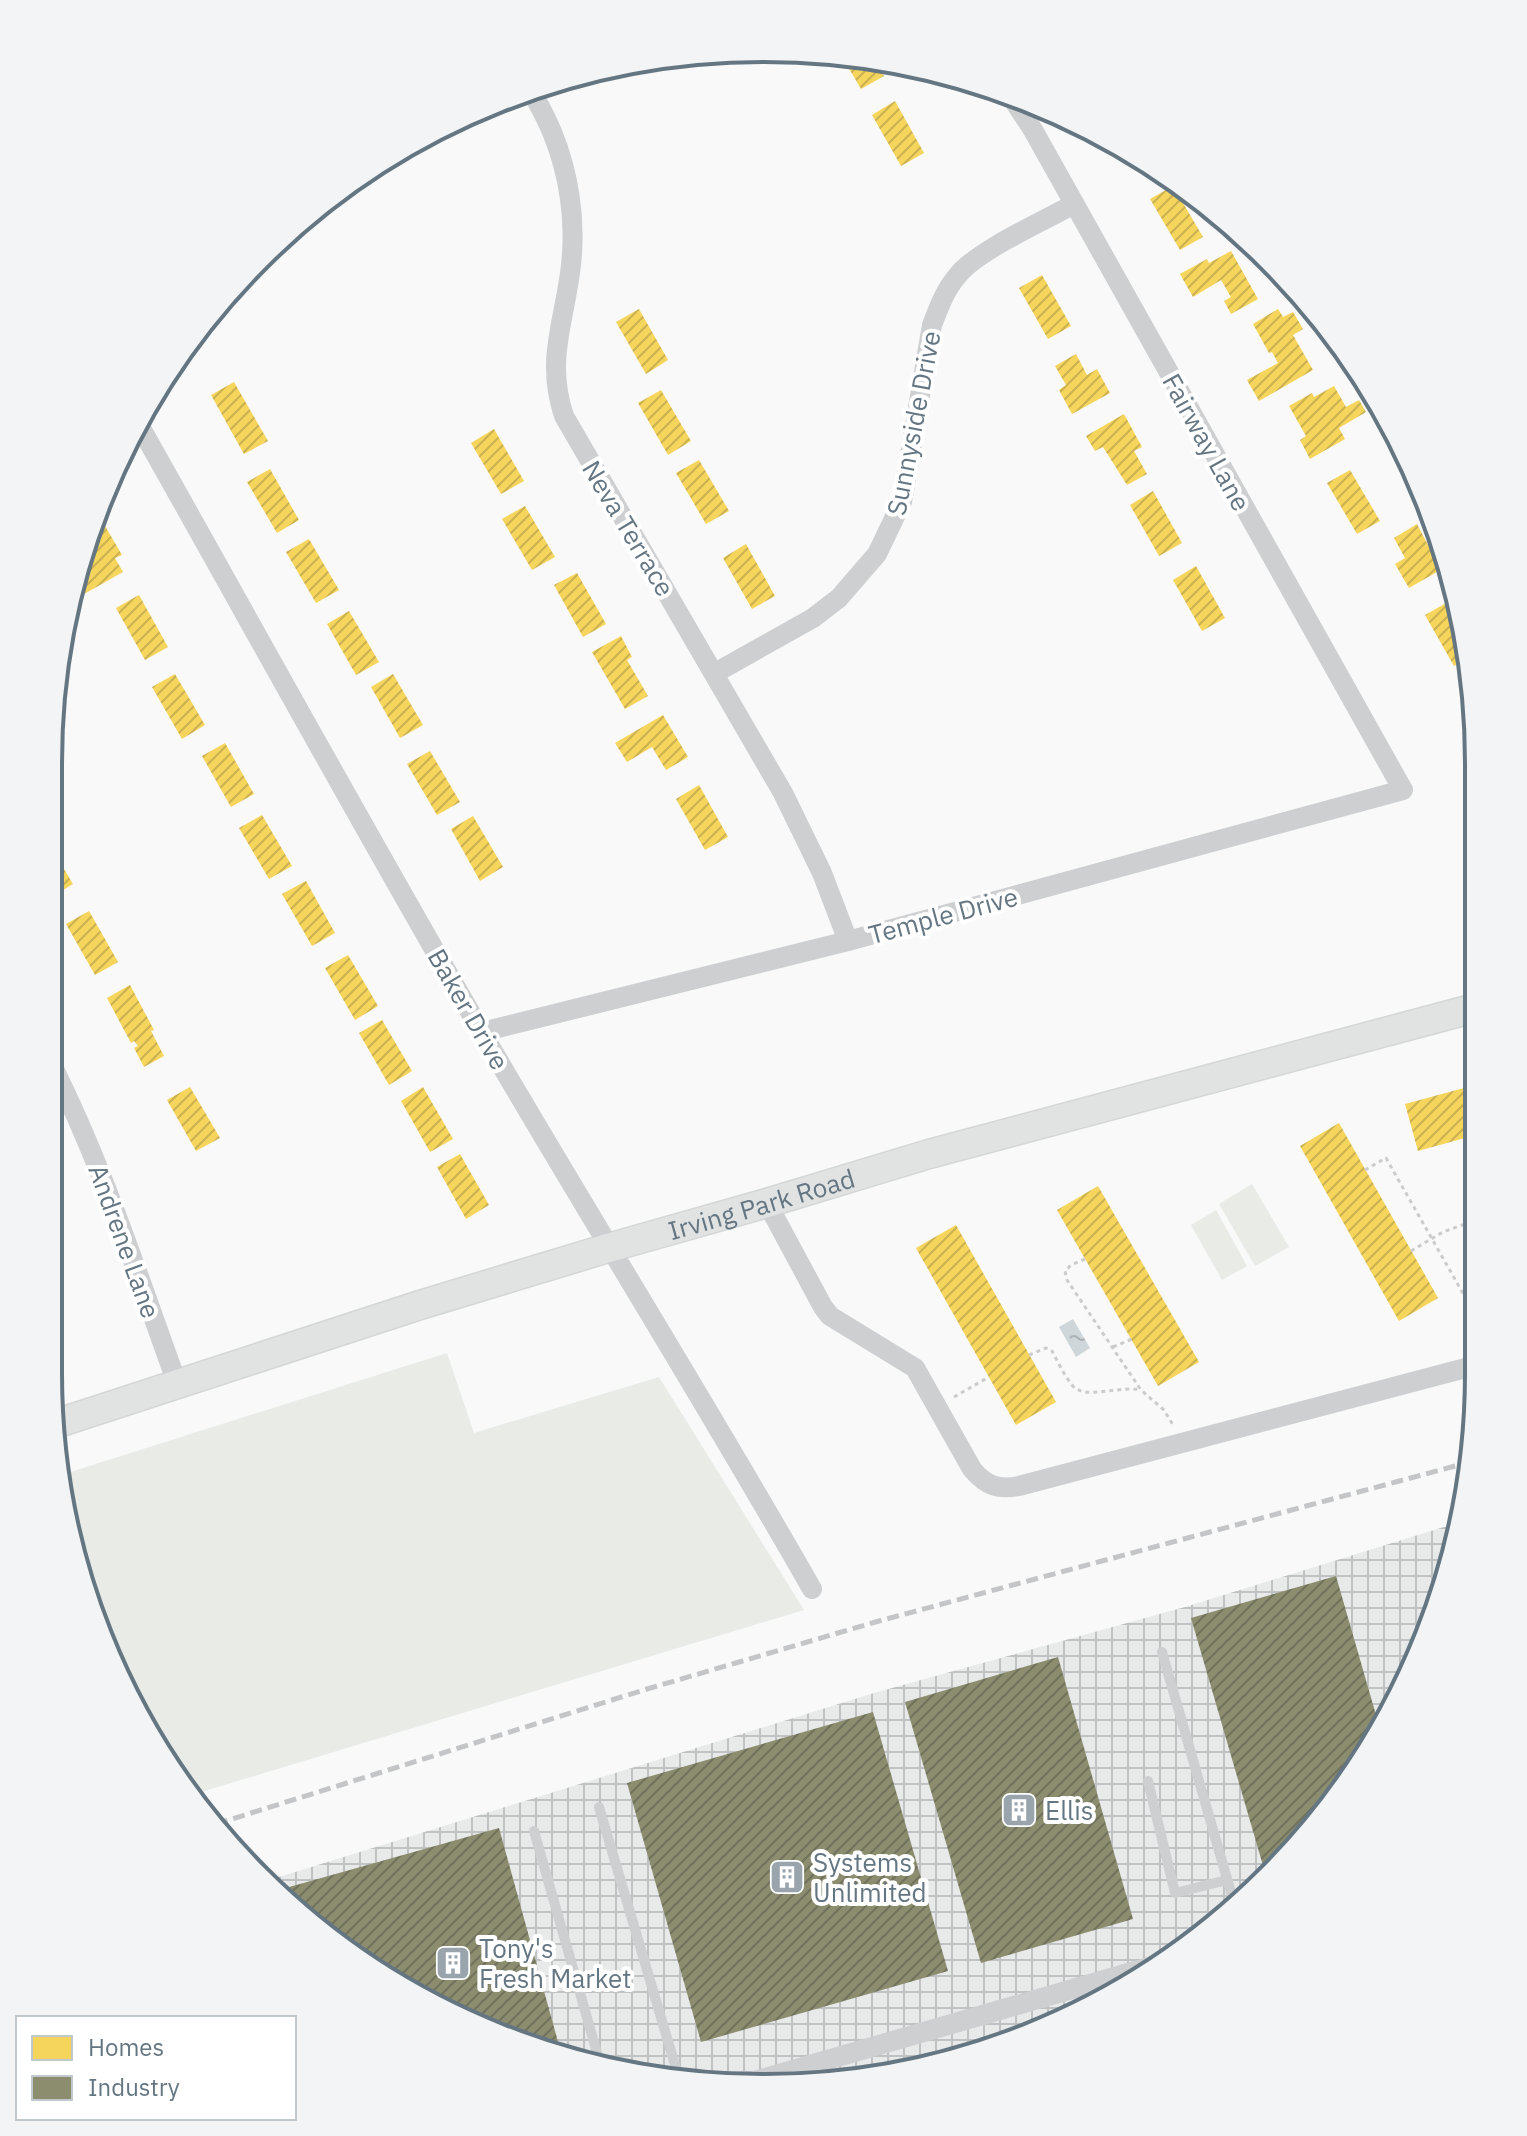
<svg xmlns="http://www.w3.org/2000/svg" width="1527" height="2136" font-family="'IBM Plex Sans',sans-serif">
	<defs>
		<pattern id="industrial-grid" width="8" height="8" patternUnits="userSpaceOnUse" patternTransform="scale(2)"><rect width="8" height="8" fill="#e8e9e9"/><path d="M0 4h8M4 0v8" fill="none" stroke="#c0c1c2"/></pattern>
		<pattern id="water-ripples" width="26" height="14" patternUnits="userSpaceOnUse" patternTransform="scale(2)"><rect width="26" height="14" fill="#ced6d9"/><path d="M2 4q2-2 4 0t4 0M15 11q2-2 4 0t4 0" fill="none" stroke="#abb2b5"/></pattern>
		<pattern id="homes-hatch" width="6" height="6" patternUnits="userSpaceOnUse" patternTransform="scale(2)"><rect width="6" height="6" fill="#f6d55c"/><path d="M-1 1l2-2M0 6l6-6M5 7l2-2" fill="none" stroke="#cbb151"/></pattern>
		<pattern id="industry-hatch" width="6" height="6" patternUnits="userSpaceOnUse" patternTransform="scale(2)"><rect width="6" height="6" fill="#8c8c6e"/><path d="M-1 1l2-2M0 6l6-6M5 7l2-2" fill="none" stroke="#70725c"/></pattern>
	</defs>
	<rect width="100%" height="100%" fill="#f9f9f9"/>
	<!-- industrial -->
	<polygon fill="url(#industrial-grid)" points="1460,1522 1455,1557 1405,1689 1331,1808 1235,1911 1080,2014 857,2082 670,2082 447,2014 292,1911 266,1881 874,1693 1185,1607"/>
	<!-- grass -->
	<g fill="#e8ebe6">
		<polygon points="1252,1184 1289,1247 1255,1266 1219,1204"/>
		<polygon points="1216,1210 1247,1266 1222,1280 1191,1225"/>
		<polygon points="447,1353 474,1433 659,1377 804,1610 191,1795 168,1770 73,1558 61,1475"/>
	</g>
	<!-- water -->
	<polygon fill="url(#water-ripples)" points="1073,1319 1090,1348 1076,1357 1059,1327"/>
	<!-- homes -->
	<g fill="url(#homes-hatch)">
		<polygon points="841,55 875,60 884,76 861,89"/>
		<polygon points="895,101 924,153 901,166 872,115"/>
		<polygon points="1173,186 1203,237 1180,250 1150,199"/>
		<polygon points="1231,251 1258,299 1231,314 1224,301 1231,297 1221,280 1193,297 1180,274 1207,259 1209,263"/>
		<polygon points="1042,275 1071,326 1048,339 1019,288"/>
		<polygon points="639,309 668,360 646,374 616,322"/>
		<polygon points="1278,309 1283,317 1293,312 1303,329 1293,335 1313,370 1259,401 1247,380 1278,363 1272,352 1269,353 1253,324"/>
		<polygon points="1076,354 1087,375 1097,369 1110,393 1072,414 1059,390 1066,385 1055,366"/>
		<polygon points="234,382 268,441 244,454 211,395"/>
		<polygon points="1334,386 1346,407 1359,400 1366,412 1339,428 1345,439 1310,459 1300,440 1306,436 1289,406 1312,393 1314,397"/>
		<polygon points="661,390 691,441 668,455 638,403"/>
		<polygon points="1124,414 1142,447 1134,451 1147,474 1127,485 1103,447 1095,451 1086,436"/>
		<polygon points="494,429 524,481 501,494 471,443"/>
		<polygon points="699,460 729,511 706,524 676,473"/>
		<polygon points="270,469 299,520 277,533 247,482"/>
		<polygon points="1350,470 1380,521 1357,534 1327,483"/>
		<polygon points="1153,491 1182,543 1159,556 1130,505"/>
		<polygon points="525,506 555,557 532,570 502,519"/>
		<polygon points="1417,524 1428,545 1434,542 1442,569 1409,588 1395,564 1405,558 1394,538"/>
		<polygon points="105,526 122,555 115,558 123,572 77,598 73,593 97,531"/>
		<polygon points="309,539 339,590 316,603 286,552"/>
		<polygon points="746,544 775,596 752,609 723,558"/>
		<polygon points="1196,566 1225,618 1202,631 1173,580"/>
		<polygon points="577,573 606,624 583,637 554,585"/>
		<polygon points="139,595 168,647 145,660 116,608"/>
		<polygon points="1448,602 1457,618 1469,658 1454,666 1425,615"/>
		<polygon points="349,611 379,662 356,675 327,624"/>
		<polygon points="621,636 632,657 627,660 648,696 625,709 592,652"/>
		<polygon points="175,674 205,725 182,739 152,687"/>
		<polygon points="393,674 423,725 400,738 371,687"/>
		<polygon points="663,715 688,757 666,770 652,747 627,762 615,743"/>
		<polygon points="225,743 254,794 231,807 202,756"/>
		<polygon points="430,751 460,802 437,815 407,764"/>
		<polygon points="699,785 728,837 705,850 676,799"/>
		<polygon points="262,815 292,866 269,879 239,828"/>
		<polygon points="473,816 503,867 480,881 451,829"/>
		<polygon points="48,842 73,884 50,898 48,895"/>
		<polygon points="306,881 335,933 312,946 282,894"/>
		<polygon points="89,911 118,962 95,975 66,924"/>
		<polygon points="348,955 378,1006 355,1020 325,968"/>
		<polygon points="130,985 154,1030 151,1031 164,1056 144,1067 134,1048 138,1046 134,1041 131,1043 107,998"/>
		<polygon points="382,1020 412,1071 389,1085 359,1033"/>
		<polygon points="1475,1085 1476,1135 1418,1151 1405,1104"/>
		<polygon points="190,1087 220,1138 196,1151 167,1100"/>
		<polygon points="423,1087 453,1139 430,1152 401,1101"/>
		<polygon points="1339,1123 1438,1298 1399,1321 1300,1146"/>
		<polygon points="460,1154 489,1205 466,1219 437,1167"/>
		<polygon points="1098,1186 1199,1362 1158,1386 1057,1210"/>
		<polygon points="956,1225 1056,1402 1016,1425 916,1248"/>
	</g>
	<!-- industry -->
	<g fill="url(#industry-hatch)">
		<polygon points="1336,1576 1380,1729 1331,1808 1278,1864 1264,1869 1191,1618"/>
		<polygon points="1058,1657 1133,1919 981,1963 905,1702"/>
		<polygon points="873,1712 948,1971 701,2042 627,1783"/>
		<polygon points="499,1828 560,2049 447,2014 292,1911 275,1891"/>
	</g>
	<g fill="none" stroke-linecap="round" stroke-linejoin="round">
		<!-- secondary casing -->
		<g stroke="#d5d6d7" stroke-width="31">
			<g id="secondary">
				<path id="s1" d="M55,1424L420,1305L608,1248L767,1203L929,1154L1475,1008"/>
			</g>
		</g>
		<!-- path -->
		<g stroke="#cbcccd" stroke-width="3" stroke-dasharray="4 4" stroke-linecap="butt">
			<polyline points="1465,1138 1476,1175"/>
			<polyline points="1365,1170 1386,1158 1477,1318"/>
			<polyline points="1411,1251 1443,1232 1476,1220"/>
			<polyline points="1085,1259 1071,1265 1065,1271 1067,1280 1141,1390 1164,1410 1173,1425"/>
			<polyline points="1113,1347 1132,1339"/>
			<path d="M1029,1355L1046,1348L1052,1351C1058,1362 1064,1375 1072,1385C1084,1401 1119,1385 1141,1390"/>
			<polyline points="954,1397 989,1377"/>
		</g>
		<!-- service -->
		<g stroke="#cecfd0" stroke-width="10">
			<polyline points="1162,1652 1236,1910"/>
			<polyline points="1148,1781 1175,1893 1227,1880"/>
			<polyline points="599,1807 680,2082"/>
			<polyline points="534,1831 599,2060"/>
		</g>
		<!-- minor -->
		<g stroke="#cecfd0" stroke-width="20">
			<path d="M530,88C537,102 546,117 552,132C569,173 576,220 571,265C565,321 545,359 564,416L783,793L822,873L848,941"/>
			<path d="M138,423C253,627 366,833 484,1036C592,1221 706,1403 812,1589"/>
			<path d="M715,673L813,618L839,598L877,554L902,502L932,325C939,307 945,290 958,275C978,250 1044,221 1074,204"/>
			<polyline points="482,1032 848,941 1403,790 1033,130 1010,95"/>
			<path d="M48,1057C101,1161 137,1273 177,1383"/>
			<path d="M767,1203L823,1307L830,1316L915,1368L972,1469C986,1486 998,1490 1019,1486L1477,1365"/>
			<polyline points="751,2082 1152,1966"/>
		</g>
		<!-- secondary -->
		<use href="#secondary" stroke="#e1e2e2" stroke-width="28"/>
		<!-- rail -->
		<g stroke="#c3c5c6" stroke-width="5" stroke-dasharray="12 6" stroke-linecap="butt">
			<polyline points="216,1824 647,1689 879,1621 1470,1462"/>
			<polyline points="251,1864 259,1861"/>
		</g>
	</g>
	<!-- icons -->
	<defs>
		<g id="building-square" transform="scale(1.8)"><rect x="-9" y="-9" width="18" height="18" rx="4" fill="#99a4ac" stroke="#fff"/><path d="M-4-6H4V6H1V3H-1V6H-4ZM-2.5-4.3h1.7v1.8h-1.7ZM.8-4.3h1.7v1.8H.8ZM-2.5-1h1.7V.8h-1.7ZM.8-1h1.7V.8H.8Z" fill="#fff"/></g>
	</defs>
	<g fill-rule="evenodd">
		<use href="#building-square" x="1019" y="1810"/>
		<use href="#building-square" x="787" y="1877"/>
		<use href="#building-square" x="453" y="1963"/>
	</g>
	<g text-anchor="middle" dominant-baseline="central" stroke-width="8" stroke-linejoin="round" paint-order="stroke">
		<!-- street labels -->
		<g font-size="26" fill="#657683" stroke="#fff">
			<text transform="translate(913 423) rotate(-79)">Sunnyside Drive</text>
			<text transform="translate(1207 442) rotate(61)">Fairway Lane</text>
			<text transform="translate(629 528) rotate(59)">Neva Terrace</text>
			<text transform="translate(943 915) rotate(-15)">Temple Drive</text>
			<text transform="translate(469 1009) rotate(60)">Baker Drive</text>
			<text stroke="none"><textPath href="#s1" startOffset="740">Irving Park Road</textPath></text>
			<text transform="translate(125 1241) rotate(70)">Andrene Lane</text>
		</g>
		<!-- poi labels -->
		<g font-size="26" fill="#657683" stroke="#fff" text-anchor="start">
			<text x="1045" y="1810">Ellis</text>
			<text x="813" y="1862">Systems<tspan x="813" dy="30">Unlimited</tspan></text>
			<text x="479" y="1948">Tony's<tspan x="479" dy="30">Fresh Market</tspan></text>
		</g>
	</g>
	<!-- crop -->
	<path d="M0 0H1527V2136H0ZM763 62H764A701 701 0 0 1 1465 763V1373A701 701 0 0 1 764 2074H763A701 701 0 0 1 62 1373V763A701 701 0 0 1 763 62Z" fill="#f3f4f5" fill-rule="evenodd"/>
	<path fill="none" stroke="#657683" stroke-width="4" d="M763 62H764A701 701 0 0 1 1465 763V1373A701 701 0 0 1 764 2074H763A701 701 0 0 1 62 1373V763A701 701 0 0 1 763 62Z"/>
	<!-- legend -->
	<rect x="16" y="2016" width="280" height="104" fill="#ffffff" stroke="#c1c8cd" stroke-width="2"/>
	<rect x="32" y="2036" width="40" height="24" fill="#f6d55c" stroke="#c1c8cd" stroke-width="2"/>
	<text x="88" y="2056" font-size="24" fill="#657683">Homes</text>
	<rect x="32" y="2076" width="40" height="24" fill="#8c8c6e" stroke="#c1c8cd" stroke-width="2"/>
	<text x="88" y="2096" font-size="24" fill="#657683">Industry</text>
</svg>
